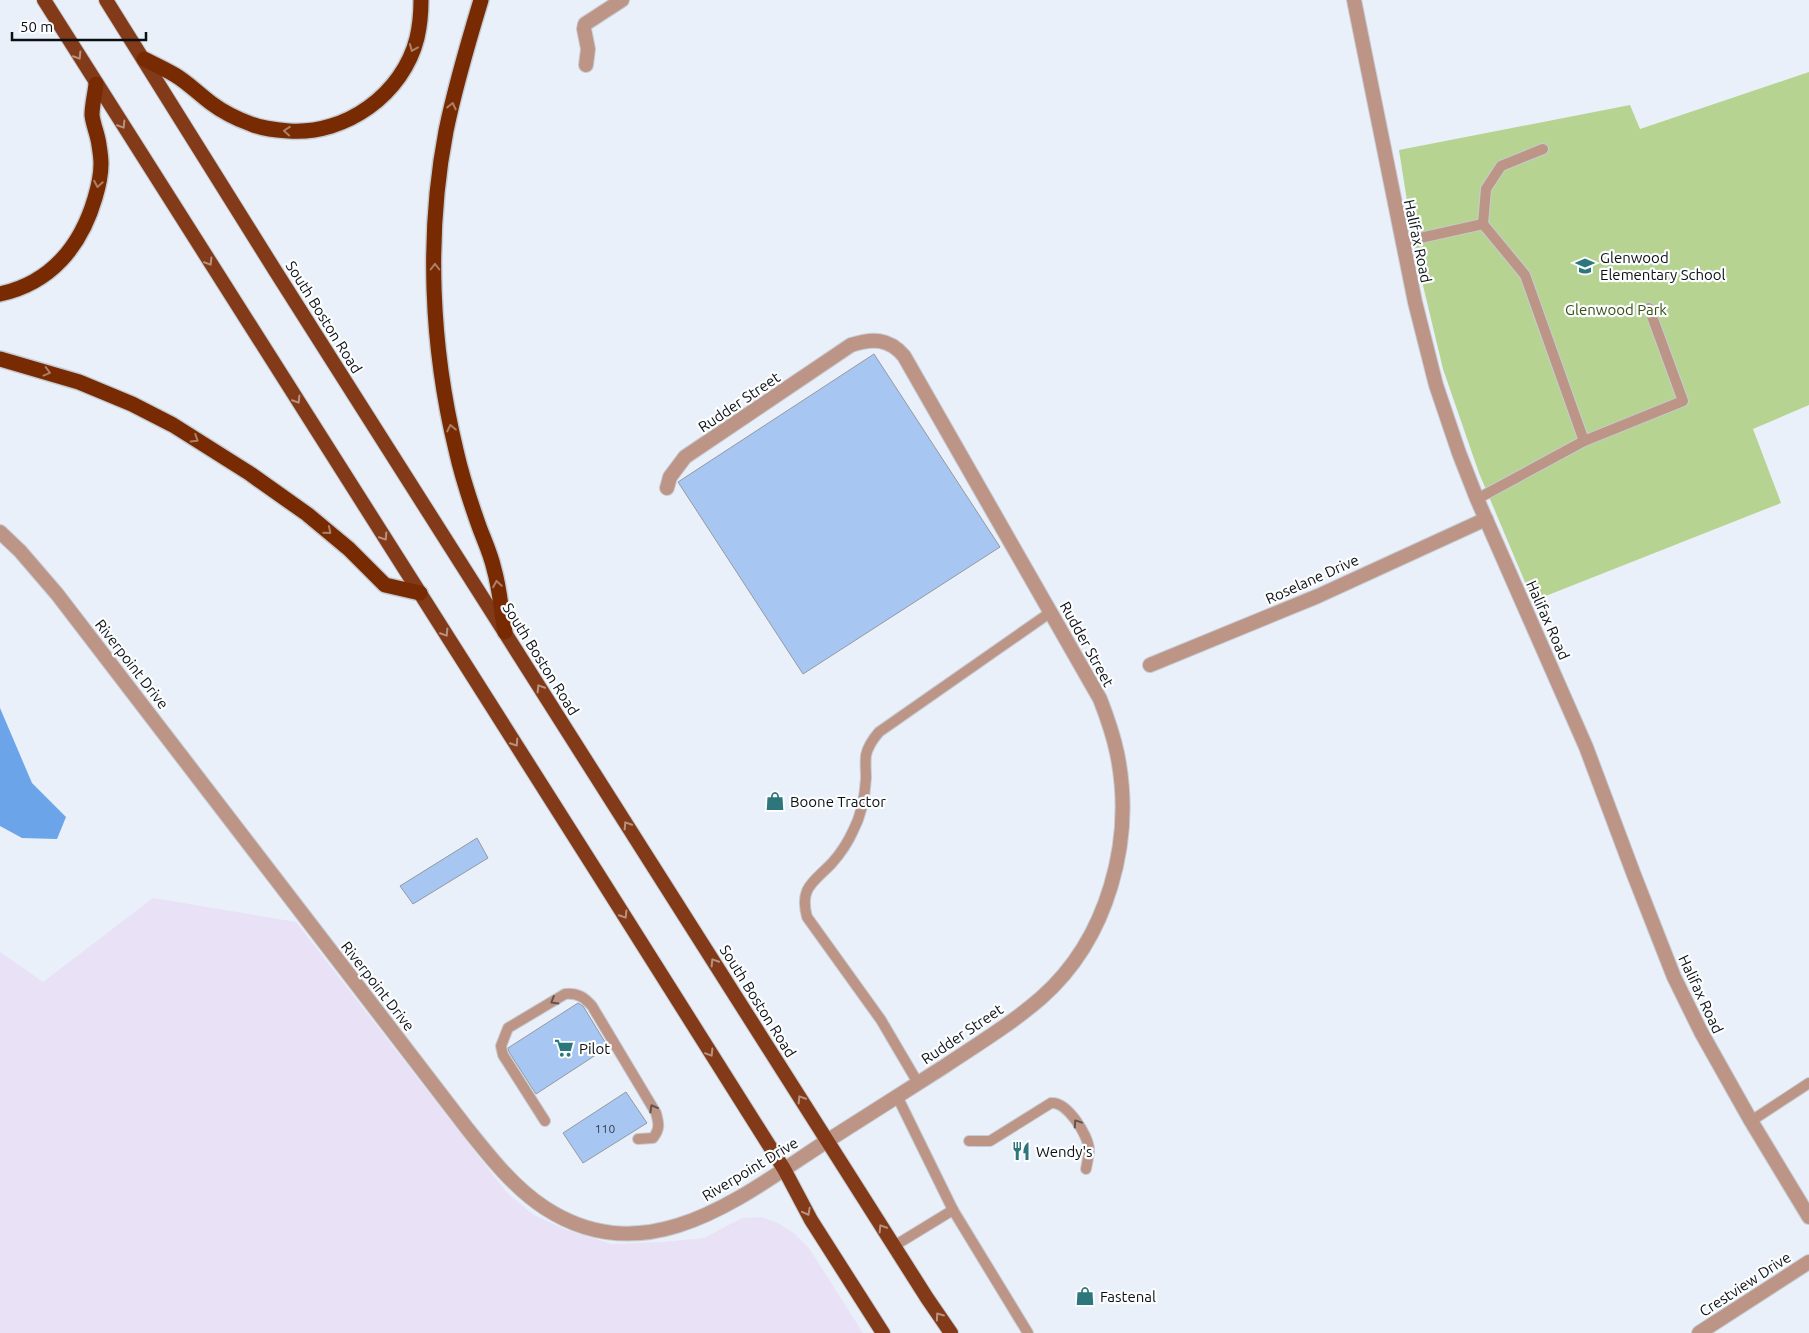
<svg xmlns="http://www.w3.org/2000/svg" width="1809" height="1333" font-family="Ubuntu,sans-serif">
	<rect width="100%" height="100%" fill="#e9f0f9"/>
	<!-- commercial -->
	<polygon fill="#e9e1f6" points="153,898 296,922 508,1194 534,1215 564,1229 611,1244 662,1242 704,1238 742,1218 762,1217 780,1224 795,1234 809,1248 863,1333 0,1333 0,952 43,982"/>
	<!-- green -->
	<polygon fill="#b6d391" points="1809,72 1809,405 1753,429 1781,503 1533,601 1479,473 1443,369 1415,252 1399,150 1630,105 1640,129"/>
	<!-- water -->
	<polygon fill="#6ca4e9" points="0,708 32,783 66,817 57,839 22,838 0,826"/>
	<!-- building -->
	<g fill="#a7c7f2" stroke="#9399a1">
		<polygon points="874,354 1000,547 803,674 678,482"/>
		<polygon points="477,838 488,858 413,904 400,886"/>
		<polygon points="578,1003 583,1006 608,1047 536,1094 509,1052 508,1048"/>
		<polygon points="626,1092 647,1123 583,1163 563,1133"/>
	</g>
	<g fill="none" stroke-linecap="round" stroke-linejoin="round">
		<!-- service casing -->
		<g stroke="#c6ccd4" stroke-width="12">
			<g id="service">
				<polyline points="1483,224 1486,189 1501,166 1543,149"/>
				<polyline points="1402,242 1483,224 1525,275 1584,441 1477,499"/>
				<polyline points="1584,441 1683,401 1649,308"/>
				<path d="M918,1083L881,1020L807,917C799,887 814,882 832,863C841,853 848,842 853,831C862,814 865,796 866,778C866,771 865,763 866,755C868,746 873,739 879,732L1051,612"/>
				<polyline points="897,1096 953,1210"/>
				<path d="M545,1121L503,1055L501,1046L508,1028L565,994C578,993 584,997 592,1006L656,1113C659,1124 660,1129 653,1138L638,1139"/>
				<polyline points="1751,1121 1809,1083"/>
				<path d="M969,1141H990L1051,1103C1067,1101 1088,1135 1089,1149C1089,1155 1087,1163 1086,1169"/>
				<polyline points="894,1246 953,1210 1028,1333"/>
			</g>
		</g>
		<!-- minor casing -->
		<g stroke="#c6ccd4" stroke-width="16">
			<g id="minor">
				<polyline points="1354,0 1415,302 1436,385 1459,453 1477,499 1586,747 1634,875 1674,977 1701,1032 1751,1121 1809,1217"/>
				<polyline points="586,65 588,49 584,29 585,24 622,0"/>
				<path d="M667,488L670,477L685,457L851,345C872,338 889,338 904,356L1100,699C1107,717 1113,734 1117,753C1135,840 1108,939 1041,998C1011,1024 978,1044 945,1066C906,1091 866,1116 827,1141"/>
				<polyline points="1150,665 1318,596 1486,519"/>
				<polyline points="1699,1333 1809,1262"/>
			</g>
		</g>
		<!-- tertiary casing -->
		<g stroke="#c6ccd4" stroke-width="16">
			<path id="tertiary" d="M0,532L20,551L57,594L466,1127C489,1156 514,1188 545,1208C648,1275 742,1196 827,1141"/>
		</g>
		<!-- trunk casing -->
		<g stroke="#c6ccd4" stroke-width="16">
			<g id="trunk">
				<polyline points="44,0 598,874 784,1169 811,1220 883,1333"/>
				<polyline points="106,0 276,272 894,1246 927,1298 951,1333"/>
			</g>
		</g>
		<!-- motorway casing -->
		<g stroke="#c6ccd4" stroke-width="18">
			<g id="motorway">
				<path d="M481,0C468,43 455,87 446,131C426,235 431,347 456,450C462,477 471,504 480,529C485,542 491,555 494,569C500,589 501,611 505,632"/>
				<path d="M144,59C154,64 165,69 175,75C187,82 199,94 211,103C223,112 237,119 251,124C263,129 276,130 289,131C346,135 403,94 417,38C420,25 421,13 421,0"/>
				<path d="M0,294C51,283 81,246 95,198C98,188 101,175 101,164C101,158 100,151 99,145C98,135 93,125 92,115C92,105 95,94 96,84"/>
				<polyline points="0,359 79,382 132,404 173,425 249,473 307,514 349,549 385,585 420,593"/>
			</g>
		</g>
		<!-- service -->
		<use href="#service" stroke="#bd9586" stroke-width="10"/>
		<!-- minor -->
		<use href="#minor" stroke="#bd9586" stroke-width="14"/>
		<!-- tertiary -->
		<use href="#tertiary" stroke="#bd9586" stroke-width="14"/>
		<!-- trunk -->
		<use href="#trunk" stroke="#823a18" stroke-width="14"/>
		<!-- motorway -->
		<use href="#motorway" stroke="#782b02" stroke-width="15"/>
	</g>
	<!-- one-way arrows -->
	<defs><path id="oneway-chevron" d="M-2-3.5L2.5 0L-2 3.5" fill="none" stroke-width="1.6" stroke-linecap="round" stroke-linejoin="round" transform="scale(1.25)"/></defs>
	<g stroke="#ac7f67">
		<use href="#oneway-chevron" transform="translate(413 48) rotate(112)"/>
		<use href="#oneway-chevron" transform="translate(452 106) rotate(-77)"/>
		<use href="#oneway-chevron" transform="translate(287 131) rotate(-176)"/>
		<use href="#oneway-chevron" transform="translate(98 184) rotate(100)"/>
		<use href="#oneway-chevron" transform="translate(435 267) rotate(-90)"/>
		<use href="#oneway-chevron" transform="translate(47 372) rotate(15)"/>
		<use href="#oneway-chevron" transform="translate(451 428) rotate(-102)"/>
		<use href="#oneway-chevron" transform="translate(195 439) rotate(32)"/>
		<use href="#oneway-chevron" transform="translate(328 531) rotate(40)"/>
		<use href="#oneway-chevron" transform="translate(497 584) rotate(-99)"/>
	</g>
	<g stroke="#b89280">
		<use href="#oneway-chevron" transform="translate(78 56) rotate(58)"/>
		<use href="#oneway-chevron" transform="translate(122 125) rotate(58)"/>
		<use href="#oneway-chevron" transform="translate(209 262) rotate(58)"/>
		<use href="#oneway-chevron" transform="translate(297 400) rotate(58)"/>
		<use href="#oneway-chevron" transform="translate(384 537) rotate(57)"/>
		<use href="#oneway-chevron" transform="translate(445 633) rotate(58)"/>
		<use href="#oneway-chevron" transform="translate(540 688) rotate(-122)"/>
		<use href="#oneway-chevron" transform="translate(515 743) rotate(57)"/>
		<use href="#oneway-chevron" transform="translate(627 825) rotate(-122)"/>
		<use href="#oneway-chevron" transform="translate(624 915) rotate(58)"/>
		<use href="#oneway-chevron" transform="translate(714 962) rotate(-122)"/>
		<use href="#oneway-chevron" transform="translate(710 1053) rotate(58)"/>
		<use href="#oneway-chevron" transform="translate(801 1099) rotate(-122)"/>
		<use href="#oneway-chevron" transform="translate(807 1212) rotate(62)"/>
		<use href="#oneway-chevron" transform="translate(882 1228) rotate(-122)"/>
		<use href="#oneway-chevron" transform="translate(939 1316) rotate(-125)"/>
	</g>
	<g stroke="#65524c">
		<use href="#oneway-chevron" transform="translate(554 1001) rotate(149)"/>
		<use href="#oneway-chevron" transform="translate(653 1108) rotate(-119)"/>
		<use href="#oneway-chevron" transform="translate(1077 1123) rotate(-124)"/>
	</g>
	<!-- icons -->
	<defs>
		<g id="school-bare" transform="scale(1.5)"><path d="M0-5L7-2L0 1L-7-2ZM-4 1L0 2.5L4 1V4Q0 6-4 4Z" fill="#2d767b" stroke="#fbfdfe" stroke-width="2.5" paint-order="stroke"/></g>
		<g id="shop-bare" transform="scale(1.5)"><path d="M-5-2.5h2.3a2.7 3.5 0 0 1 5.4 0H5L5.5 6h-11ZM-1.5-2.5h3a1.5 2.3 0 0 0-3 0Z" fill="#2d767b" stroke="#fbfdfe" stroke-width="2.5" paint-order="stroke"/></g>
		<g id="supermarket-bare" transform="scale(1.5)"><path d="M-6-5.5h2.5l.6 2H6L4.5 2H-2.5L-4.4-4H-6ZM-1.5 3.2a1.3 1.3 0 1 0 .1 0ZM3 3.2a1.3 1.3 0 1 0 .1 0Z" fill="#2d767b" stroke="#fbfdfe" stroke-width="2.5" paint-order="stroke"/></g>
		<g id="restaurant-bare" transform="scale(1.5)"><path d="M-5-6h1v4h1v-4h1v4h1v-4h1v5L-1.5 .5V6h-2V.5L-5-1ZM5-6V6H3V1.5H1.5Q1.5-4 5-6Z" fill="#2d767b" stroke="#fbfdfe" stroke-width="2.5" paint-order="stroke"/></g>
	</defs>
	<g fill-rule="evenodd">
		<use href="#school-bare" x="1585" y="266"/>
		<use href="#shop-bare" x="775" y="801"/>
		<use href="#supermarket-bare" x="564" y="1048"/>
		<use href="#restaurant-bare" x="1021" y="1151"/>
		<use href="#shop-bare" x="1085" y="1296"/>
	</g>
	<g text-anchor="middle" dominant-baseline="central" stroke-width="4.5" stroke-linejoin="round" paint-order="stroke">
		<!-- number labels -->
		<g font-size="12" fill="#343d4a">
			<text x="605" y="1128">110</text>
		</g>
		<!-- street labels -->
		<g font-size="15" fill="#0d0f12" stroke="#fbfdfe">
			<text transform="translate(1418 241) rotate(78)">Halifax Road</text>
			<text transform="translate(324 317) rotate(58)">South Boston Road</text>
			<text transform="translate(739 402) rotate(-34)">Rudder Street</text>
			<text transform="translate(1312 579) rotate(-24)">Roselane Drive</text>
			<text transform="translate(1548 620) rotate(66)">Halifax Road</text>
			<text transform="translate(1087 644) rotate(61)">Rudder Street</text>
			<text transform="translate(541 659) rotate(58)">South Boston Road</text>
			<text transform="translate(132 664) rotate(52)">Riverpoint Drive</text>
			<text transform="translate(378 986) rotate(52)">Riverpoint Drive</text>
			<text transform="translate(1701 994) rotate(65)">Halifax Road</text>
			<text transform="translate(758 1001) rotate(58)">South Boston Road</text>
			<text transform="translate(962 1034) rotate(-34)">Rudder Street</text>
			<text transform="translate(750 1169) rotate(-31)">Riverpoint Drive</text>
			<text transform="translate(1745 1284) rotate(-33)">Crestview Drive</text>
		</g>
		<!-- poi labels -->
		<g font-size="15" fill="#0d0f12" stroke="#fbfdfe" text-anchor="start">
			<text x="1600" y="257">Glenwood<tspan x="1600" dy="17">Elementary School</tspan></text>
			<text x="790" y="801">Boone Tractor</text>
			<text x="579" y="1048">Pilot</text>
			<text x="1036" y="1151">Wendy's</text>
			<text x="1100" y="1296">Fastenal</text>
		</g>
		<!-- park labels -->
		<g font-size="15" fill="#384e12" stroke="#fbfdfe">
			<text x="1616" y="309">Glenwood Park</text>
		</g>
	</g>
	<!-- scale -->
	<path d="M12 32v8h134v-8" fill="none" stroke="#0d0f12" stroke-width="2.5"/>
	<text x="20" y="32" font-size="15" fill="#0d0f12" stroke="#fbfdfe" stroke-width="4" paint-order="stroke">50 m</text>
</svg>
